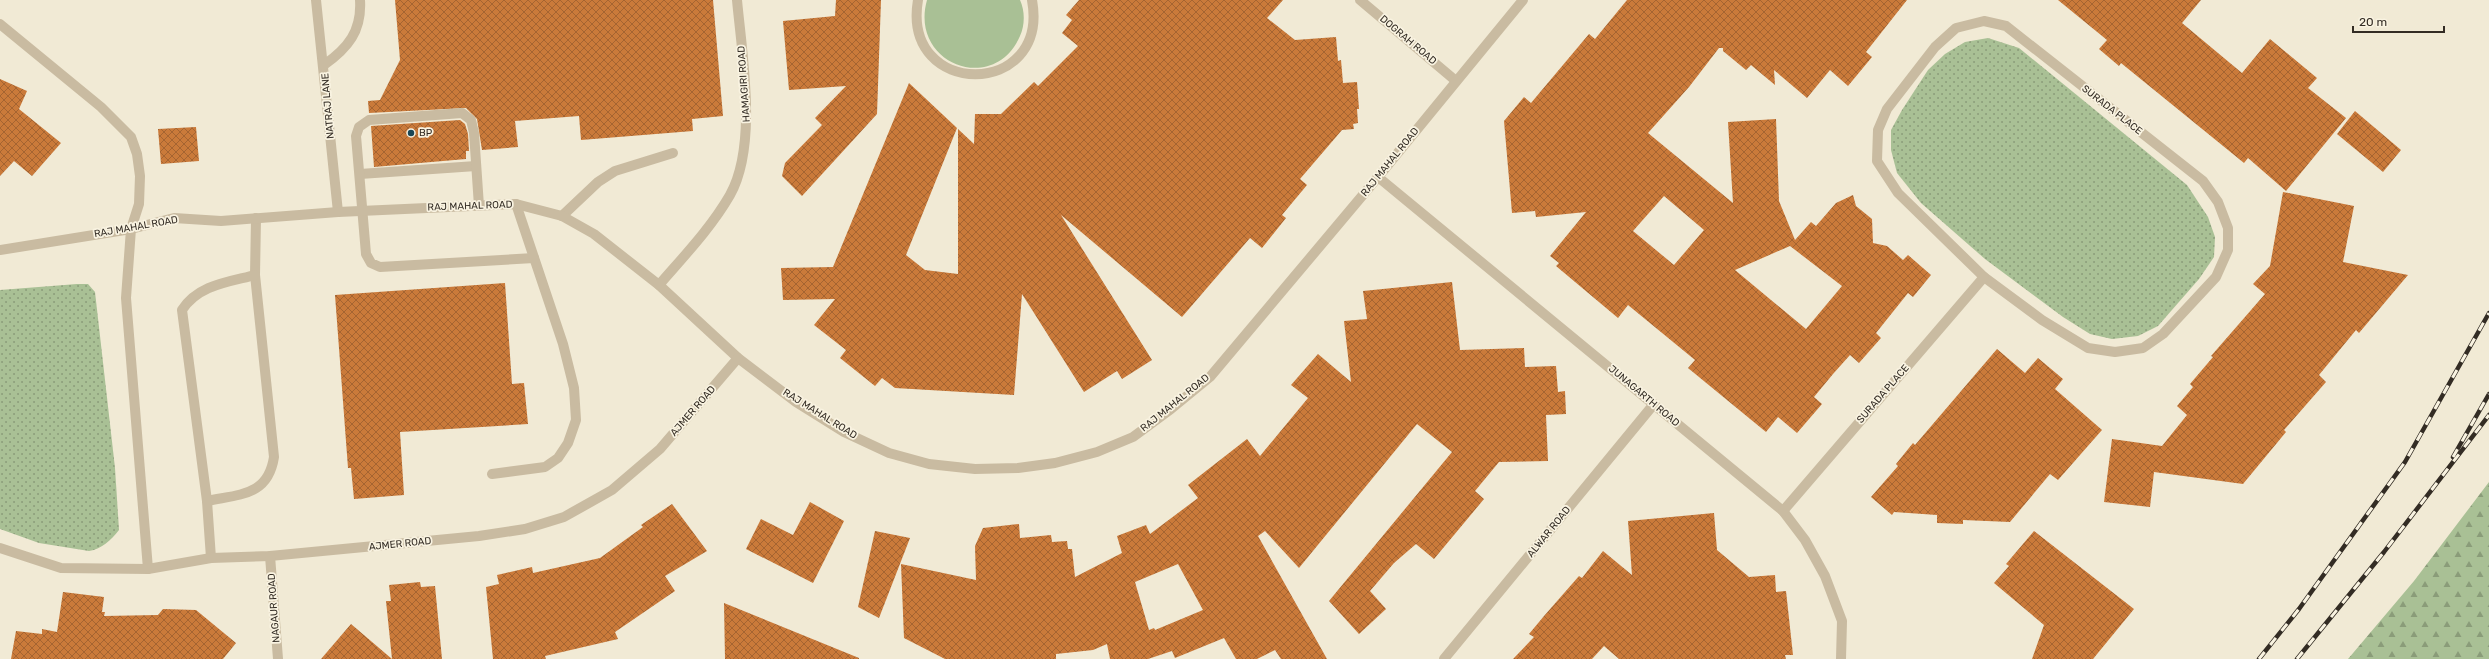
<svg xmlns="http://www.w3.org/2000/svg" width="2489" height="659" font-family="Rubik,sans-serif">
	<defs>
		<pattern id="forest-firs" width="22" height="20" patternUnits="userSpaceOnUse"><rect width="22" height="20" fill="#a9c095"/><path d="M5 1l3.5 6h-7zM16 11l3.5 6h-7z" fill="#8a9c79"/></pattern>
		<pattern id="park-dots" width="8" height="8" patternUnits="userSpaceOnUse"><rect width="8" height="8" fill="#a9c095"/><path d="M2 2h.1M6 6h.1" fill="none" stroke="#8a9c79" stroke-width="1.8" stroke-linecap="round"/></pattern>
		<pattern id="building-cross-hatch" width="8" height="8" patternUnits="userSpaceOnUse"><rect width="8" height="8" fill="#ca7a3a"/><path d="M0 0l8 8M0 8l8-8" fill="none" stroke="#a56431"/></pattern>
	</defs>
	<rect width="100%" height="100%" fill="#f1ead5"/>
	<!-- grass -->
	<path fill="#a9c095" d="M927,0H1020C1025,11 1025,25 1020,36C994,96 909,64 927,0Z"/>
	<!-- forest -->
	<polygon fill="url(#forest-firs)" points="2489,482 2489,659 2348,659 2414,581"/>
	<!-- park -->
	<g fill="url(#park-dots)">
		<polygon points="1988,38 2019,48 2187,185 2208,217 2215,237 2214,257 2199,279 2158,326 2138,336 2112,339 2090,334 2063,317 1985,259 1921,203 1897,173 1891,150 1891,130 1902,110 1928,70 1945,54 1965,42"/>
		<path d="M77,284H88L95,292L115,468L119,530C111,540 102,549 89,551L39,543L0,529V290Z"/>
	</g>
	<!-- building -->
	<g fill="url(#building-cross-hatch)" fill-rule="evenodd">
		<polygon points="395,0 713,0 723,116 692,119 693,131 581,140 579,116 515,121 518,147 482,150 477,119 466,108 369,113 368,101 380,100 400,60"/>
		<polygon points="836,0 881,0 877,114 802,196 782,176 785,163 822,125 815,118 846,86 789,90 783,21 835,16"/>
		<polygon points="1079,0 1283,0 1267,18 1295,40 1336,37 1338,61 1341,60 1343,83 1357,82 1359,109 1357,109 1358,123 1353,124 1354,129 1342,130 1300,179 1307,185 1282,215 1286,218 1262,248 1250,238 1182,317 1061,215 1152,360 1122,379 1117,371 1084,392 1022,294 1014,395 895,388 882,378 875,386 840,358 846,350 814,325 835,299 783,300 781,268 833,267 909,83 957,128 906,255 925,270 958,274 958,129 974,144 975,114 1001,114 1034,82 1038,86 1078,46 1062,33 1072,20 1066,15"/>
		<path d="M1627,0H1907L1866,52L1872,57L1848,86L1830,70L1807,98L1774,70L1775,85L1751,65L1746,70L1723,51V48H1719L1689,87L1648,133L1733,203L1728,122L1776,119L1779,201L1795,240L1811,222L1816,226L1836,203L1853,195L1856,206L1872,219L1873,243L1887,246L1903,260L1908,255L1931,275L1913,297L1908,293L1876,333L1881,338L1859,363L1850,355L1833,374L1814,397L1822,404L1797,433L1778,417L1766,432L1688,368L1695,360L1628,305L1618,318L1556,266L1559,263L1550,256L1586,212L1536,217L1535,211L1512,213L1504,121L1524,97L1531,103L1589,34L1595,39ZM1664,196L1704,230L1674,265L1633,231ZM1790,246L1842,286L1806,329L1735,270Z"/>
		<polygon points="2058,0 2201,0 2182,23 2242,73 2270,39 2317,78 2308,88 2346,118 2286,191 2248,158 2244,163 2121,63 2119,66 2099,49 2107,40"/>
		<polygon points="0,79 27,91 19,109 61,143 32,176 14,161 0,176"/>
		<polygon points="2355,111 2401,150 2383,172 2337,134"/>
		<polygon points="460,120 465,124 468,134 469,151 466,151 466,159 374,167 371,126"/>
		<polygon points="196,127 199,161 161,164 158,129"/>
		<polygon points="2283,192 2354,206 2343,262 2408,275 2359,333 2356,330 2319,375 2326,382 2284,430 2286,432 2243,484 2154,472 2150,507 2104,502 2112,439 2162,446 2187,415 2177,406 2193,387 2190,384 2213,357 2211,356 2265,294 2253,284 2270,266"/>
		<path d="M1452,282L1460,350L1524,348L1525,367L1556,366L1558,392L1565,391L1566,414L1546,415L1548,461L1499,462L1475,491L1484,499L1434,559L1416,544L1394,563L1370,591L1386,609L1359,634L1329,601L1452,452L1417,424L1299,568L1265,531L1258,536L1327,659H1281L1275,650L1257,659H1236L1224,638L1175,658L1172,651L1148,659H1110L1107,644L1093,650L1056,654V659H945L904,638L901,564L976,580L975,546L983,528L1019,524L1020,538L1051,535L1052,542L1067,541L1068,549H1072L1075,577L1122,553L1117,536L1146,525L1150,534L1198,498L1188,485L1247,439L1260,456L1308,398L1291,385L1318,354L1351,382L1344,321L1367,319L1363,291ZM1178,564L1203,610L1155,630L1154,628L1149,630L1135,582Z"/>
		<polygon points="505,283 512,384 524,383 528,424 400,432 404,495 354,499 351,468 348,468 335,295"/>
		<polygon points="1997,349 2025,373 2038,358 2063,379 2055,389 2102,430 2058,480 2050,474 2010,522 1963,520 1963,524 1937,523 1937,515 1894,512 1892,515 1871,497 1898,466 1896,464 1913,443 1915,445"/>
		<polygon points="810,502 844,521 813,583 746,549 761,519 793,535"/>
		<polygon points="672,504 707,551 665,576 675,591 615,632 618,639 545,656 546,659 493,659 486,587 499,584 497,575 532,567 533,573 600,558 643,527 641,525"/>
		<polygon points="1714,513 1717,550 1749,577 1775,575 1776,592 1786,591 1793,655 1785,655 1786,659 1619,659 1604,646 1592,659 1513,659 1534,637 1529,634 1544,616 1579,576 1582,578 1603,551 1632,575 1628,521"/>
		<polygon points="875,531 910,538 879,618 858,607"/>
		<polygon points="2034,531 2134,609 2093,659 2032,659 2044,625 1994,583 2009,566 2006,564"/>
		<polygon points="420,582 421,587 435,586 442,659 321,659 351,624 392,659 386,601 391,601 389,585"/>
		<polygon points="63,592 104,597 102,612 105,612 104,616 158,615 163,609 196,610 236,643 223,659 11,659 16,631 42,634 42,629 57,632"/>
		<polygon points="724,603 859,658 859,659 725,659"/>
	</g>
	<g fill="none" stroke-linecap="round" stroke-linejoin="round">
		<!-- service -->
		<g stroke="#c9bba1" stroke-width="10">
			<polyline points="316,0 338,212"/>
			<polyline points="0,24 101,107 131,137 137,154 140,176 139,204 131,229 126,298 148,569"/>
			<path d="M324,65C348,48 362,31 360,0"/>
			<polyline points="360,174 476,166"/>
			<polyline points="479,206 474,133 471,120 462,113 369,120 359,127 356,136 366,254 371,263 380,267 534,258"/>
			<polyline points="562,216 598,182 615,171 673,153"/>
			<polyline points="492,474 545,467 558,458 568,443 576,420 574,388 563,344 516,204"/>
			<path d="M207,501C240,494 268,496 274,457L255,275L256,218"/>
			<path d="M211,558L207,501L182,310C198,285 228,282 255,275"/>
		</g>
		<!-- minor -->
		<g stroke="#c9bba1" stroke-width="10">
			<path d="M918,0C901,99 1050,99 1032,0"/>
			<polyline points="1360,0 1456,81"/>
			<polygon points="1984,21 2006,26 2203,181 2218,202 2228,228 2228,250 2216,277 2163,334 2143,348 2115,352 2088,348 2042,320 1984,277 1898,193 1877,161 1878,130 1887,109 1935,47 1956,28"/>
			<polyline points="1378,177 1783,511 1805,540 1825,576 1842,621 1841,659"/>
			<polyline points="0,250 131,229 174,218 221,221 338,212 516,204 562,216 594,234 659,285 738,358 796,402 844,432 889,453 929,464 975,469 1018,468 1055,463 1097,452 1133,437 1171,409 1210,377 1378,177 1523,0"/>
			<path d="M659,285C684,256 711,228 730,195C758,145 742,55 737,0"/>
			<polyline points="1783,511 1984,277"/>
			<polyline points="0,548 61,568 148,569 211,558 270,556 479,536 525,529 564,517 612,490 660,449 738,358"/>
			<polyline points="270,556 278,659"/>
			<polyline points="1444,659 1654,404"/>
		</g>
		<!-- rail casing -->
		<g stroke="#332c24" stroke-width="4.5">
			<g id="rail">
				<polyline points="2453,457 2489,394"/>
				<polyline points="2259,659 2299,609 2405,462 2489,313"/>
				<polyline points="2297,659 2384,552 2489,415"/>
			</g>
		</g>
		<!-- rail -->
		<use href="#rail" stroke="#f9f3e1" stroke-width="3" stroke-dasharray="9" stroke-linecap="butt"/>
	</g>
	<!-- markers -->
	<circle fill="#194655" stroke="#f9f3e1" stroke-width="1.5" cx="411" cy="133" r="4"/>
	<g text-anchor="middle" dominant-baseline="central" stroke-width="3.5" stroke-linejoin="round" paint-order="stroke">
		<!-- street labels -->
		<g font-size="10" fill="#332c24" stroke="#f9f3e1">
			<text transform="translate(1408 40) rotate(40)">DOGRAH ROAD</text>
			<text transform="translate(744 84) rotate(-94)">HAMAGIRI ROAD</text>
			<text transform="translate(328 106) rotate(-95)">NATRAJ LANE</text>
			<text transform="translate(2112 110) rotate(38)">SURADA PLACE</text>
			<text transform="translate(1390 162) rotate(-51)">RAJ MAHAL ROAD</text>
			<text transform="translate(470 206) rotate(-2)">RAJ MAHAL ROAD</text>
			<text transform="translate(136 227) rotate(-10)">RAJ MAHAL ROAD</text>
			<text transform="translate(1883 394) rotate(-49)">SURADA PLACE</text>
			<text transform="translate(1644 396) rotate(40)">JUNAGARTH ROAD</text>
			<text transform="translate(1175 403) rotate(-39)">RAJ MAHAL ROAD</text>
			<text transform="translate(693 411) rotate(-49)">AJMER ROAD</text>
			<text transform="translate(820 414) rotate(32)">RAJ MAHAL ROAD</text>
			<text transform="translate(1549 532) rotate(-51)">ALWAR ROAD</text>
			<text transform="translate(400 544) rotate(-6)">AJMER ROAD</text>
			<text transform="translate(274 608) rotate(-94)">NAGAUR ROAD</text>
		</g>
		<!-- poi labels -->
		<g font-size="10" fill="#332c24" stroke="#f9f3e1" text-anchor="start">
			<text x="419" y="133">BP</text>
		</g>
	</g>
	<!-- scale -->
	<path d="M2353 26v6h91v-6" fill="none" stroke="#332c24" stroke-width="2"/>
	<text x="2359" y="26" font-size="12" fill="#332c24" stroke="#f9f3e1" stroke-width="3" paint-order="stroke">20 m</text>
</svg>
